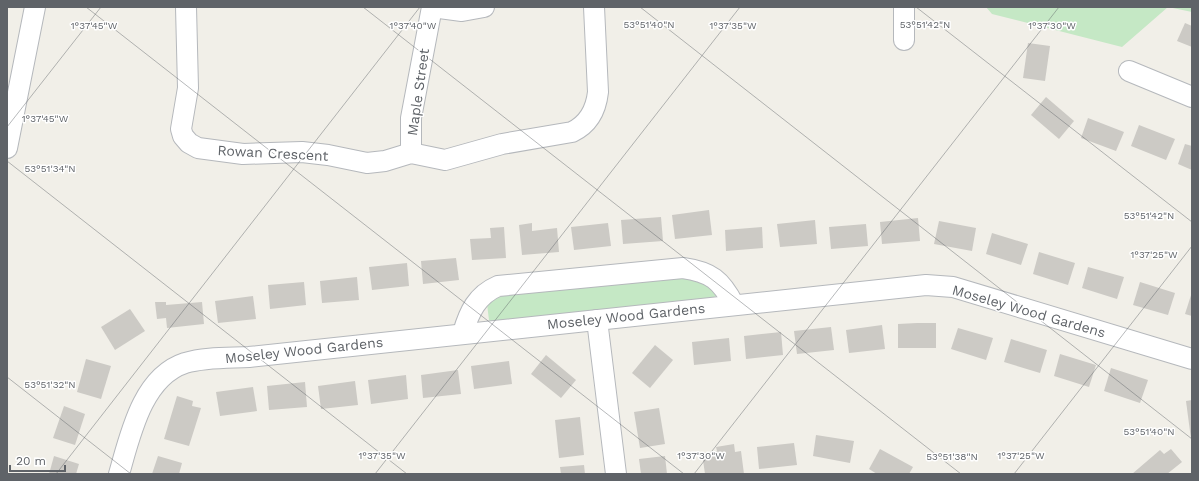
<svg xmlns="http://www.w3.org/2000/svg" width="1199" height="481" font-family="'Work Sans',sans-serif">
	<rect width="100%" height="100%" fill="#f1efe8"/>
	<!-- green -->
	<g fill="#c5e8c5">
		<polygon points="986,7 1192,7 1192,12 1168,7 1122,47 992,14"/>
		<polygon points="688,274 704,278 718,295 712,298 492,322 489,320 487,304 510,291"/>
	</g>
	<!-- building -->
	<g fill="#cccac5">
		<polygon points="1185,23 1192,26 1192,47 1177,41"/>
		<polygon points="1028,43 1050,46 1045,81 1023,78"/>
		<polygon points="1046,97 1074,121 1059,139 1031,115"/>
		<polygon points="1088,118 1124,132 1116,151 1081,138"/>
		<polygon points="1139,125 1175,139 1166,160 1131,146"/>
		<polygon points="1185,144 1192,146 1192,170 1178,164"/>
		<polygon points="709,210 712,235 675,239 672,215"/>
		<polygon points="661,217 663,241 623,244 621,220"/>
		<polygon points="918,218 920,241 882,244 880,222"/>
		<polygon points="815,220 817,244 780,247 777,224"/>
		<polygon points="939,221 976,228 972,251 934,244"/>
		<polygon points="532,223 532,231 557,228 559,252 522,255 519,225"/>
		<polygon points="608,223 611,246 574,250 571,227"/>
		<polygon points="866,224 868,246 831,249 829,227"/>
		<polygon points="504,227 506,258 472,260 470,239 491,238 490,228"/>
		<polygon points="762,227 763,248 726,251 725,230"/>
		<polygon points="992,233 1028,244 1021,265 986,254"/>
		<polygon points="1039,252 1075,263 1068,285 1033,274"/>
		<polygon points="456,258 459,280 423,284 421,261"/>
		<polygon points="407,263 409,286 372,290 369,267"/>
		<polygon points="1088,267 1124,277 1117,299 1082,288"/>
		<polygon points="357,277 359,300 322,303 320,281"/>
		<polygon points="304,282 306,305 270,309 268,285"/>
		<polygon points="1140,282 1175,293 1168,315 1133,305"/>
		<polygon points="1192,292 1192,316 1185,314"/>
		<polygon points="253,296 256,319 218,323 215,301"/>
		<polygon points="155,302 166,302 166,305 202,302 204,324 167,328 166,318 157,319"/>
		<polygon points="130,309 145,331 115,350 101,327"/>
		<polygon points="917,323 936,323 936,348 898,348 898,324"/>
		<polygon points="882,325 885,349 849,353 846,330"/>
		<polygon points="831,327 834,350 797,354 794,331"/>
		<polygon points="958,328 993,338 986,360 951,349"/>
		<polygon points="781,332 783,355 746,359 744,336"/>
		<polygon points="729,338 731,361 694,365 692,342"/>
		<polygon points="1011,339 1047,350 1040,373 1004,362"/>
		<polygon points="655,345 673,360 650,388 632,373"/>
		<polygon points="1060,354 1096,365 1089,387 1054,376"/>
		<polygon points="546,355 576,380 561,398 531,374"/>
		<polygon points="86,359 111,366 101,399 77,392"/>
		<polygon points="509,361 512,384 474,389 471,366"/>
		<polygon points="1111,368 1148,380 1140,403 1104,391"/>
		<polygon points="458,370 461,394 423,398 421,375"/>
		<polygon points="406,375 408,399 371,404 368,380"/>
		<polygon points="355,381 358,405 321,409 318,386"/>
		<polygon points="305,382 307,407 269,410 267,386"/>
		<polygon points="253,387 257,411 220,416 216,392"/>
		<polygon points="177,396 193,401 192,406 201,408 189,446 164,439"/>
		<polygon points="1192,400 1192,438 1191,439 1186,401"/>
		<polygon points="64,406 85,414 75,445 53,438"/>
		<polygon points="659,408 665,444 640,448 634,412"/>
		<polygon points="580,417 584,455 559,458 555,420"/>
		<polygon points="816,435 854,441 850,463 813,456"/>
		<polygon points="794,443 797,465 759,469 757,447"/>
		<polygon points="734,444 735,452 741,451 744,474 705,474 702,453 717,451 716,447"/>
		<polygon points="880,449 913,467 909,474 877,474 869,469"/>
		<polygon points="1171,449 1182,462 1167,474 1132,474 1160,450 1164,454"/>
		<polygon points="54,456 79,464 76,474 49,474"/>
		<polygon points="158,456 182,463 179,474 152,474"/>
		<polygon points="665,456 667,474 641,474 639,459"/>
		<polygon points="584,465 585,474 561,474 560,467"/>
	</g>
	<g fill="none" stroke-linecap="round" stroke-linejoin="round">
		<!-- minor casing -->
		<g stroke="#b5b8bc" stroke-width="22">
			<g id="minor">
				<path d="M186,7L188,88L181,129L183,136L189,143L198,148L243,154L302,152L328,155L367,163L385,161L411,153L445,160L502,144L572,132C589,124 596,110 598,92L594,7"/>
				<polyline points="432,7 462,11 484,7"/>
				<polyline points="904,7 904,40"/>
				<polyline points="1129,71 1192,97"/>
				<polyline points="7,148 35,7"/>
				<polyline points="411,153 411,118 432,7"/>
				<polyline points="597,320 616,474"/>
				<path d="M463,333C469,312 477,295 498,286L683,268C711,272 721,280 734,305"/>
				<path d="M119,474C130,436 142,377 185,363C205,357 228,358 249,357L926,285L953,287L1192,359"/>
			</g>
		</g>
		<!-- minor -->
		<use href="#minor" stroke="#fff" stroke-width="20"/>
	</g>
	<!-- ticks -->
	<path fill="none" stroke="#5f6368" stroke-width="1" stroke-opacity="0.45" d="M86,7L684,474M363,7L961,474M640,7L1192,439M916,7L1192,222M7,127L101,7M7,161L407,474M7,377L131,474M56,474L420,7M375,474L740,7M694,474L1059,7M1014,474L1192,246"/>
	<g text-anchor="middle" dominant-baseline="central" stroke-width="3" stroke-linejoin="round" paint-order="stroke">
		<!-- street labels -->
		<g font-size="14" fill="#5f6368" stroke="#fff">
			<text transform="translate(418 92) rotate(-82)">Maple Street</text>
			<text transform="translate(273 153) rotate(3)">Rowan Crescent</text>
			<text transform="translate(1029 311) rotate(16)">Moseley Wood Gardens</text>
			<text transform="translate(626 316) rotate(-6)">Moseley Wood Gardens</text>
			<text transform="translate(304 350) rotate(-6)">Moseley Wood Gardens</text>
		</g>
	</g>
	<g font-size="10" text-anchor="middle" fill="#5f6368" stroke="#fff" stroke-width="3" stroke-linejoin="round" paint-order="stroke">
		<text x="649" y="28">53°51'40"N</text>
		<text x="925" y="28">53°51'42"N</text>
		<text x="94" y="29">1°37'45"W</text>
		<text x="413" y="29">1°37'40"W</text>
		<text x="733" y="29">1°37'35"W</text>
		<text x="1052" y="29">1°37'30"W</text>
		<text x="45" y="122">1°37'45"W</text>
		<text x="50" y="172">53°51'34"N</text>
		<text x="1149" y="219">53°51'42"N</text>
		<text x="1154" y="258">1°37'25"W</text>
		<text x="50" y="388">53°51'32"N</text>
		<text x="1149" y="435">53°51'40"N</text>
		<text x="382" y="459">1°37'35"W</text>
		<text x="701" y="459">1°37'30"W</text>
		<text x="1021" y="459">1°37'25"W</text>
		<text x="952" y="460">53°51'38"N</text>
	</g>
	<!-- border -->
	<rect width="1199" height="481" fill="none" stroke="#5f6368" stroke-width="16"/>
	<!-- scale -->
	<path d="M10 465v6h55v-6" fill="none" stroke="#5f6368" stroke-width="2"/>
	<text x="16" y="465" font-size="12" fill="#5f6368" stroke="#ffffff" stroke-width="3" paint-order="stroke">20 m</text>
</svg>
